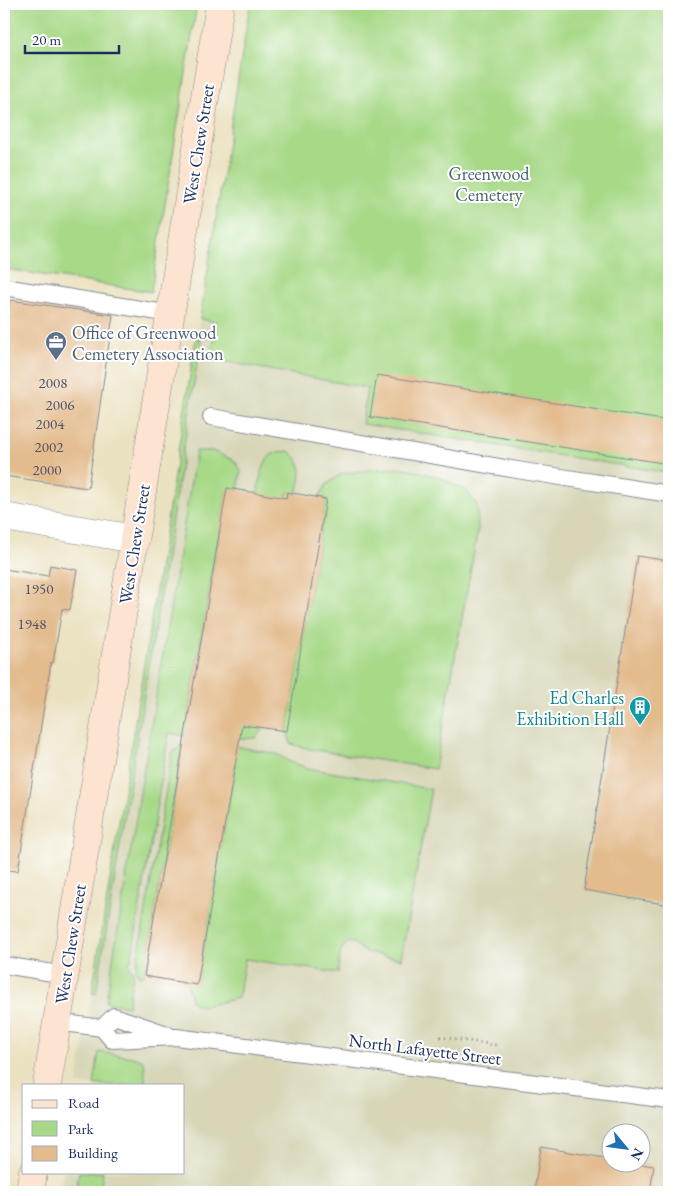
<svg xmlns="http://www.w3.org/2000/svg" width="673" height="1196" font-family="'EB Garamond',serif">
	<rect width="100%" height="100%" fill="#fff"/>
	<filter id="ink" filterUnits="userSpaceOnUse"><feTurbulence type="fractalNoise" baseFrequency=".02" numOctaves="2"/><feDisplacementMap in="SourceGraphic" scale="10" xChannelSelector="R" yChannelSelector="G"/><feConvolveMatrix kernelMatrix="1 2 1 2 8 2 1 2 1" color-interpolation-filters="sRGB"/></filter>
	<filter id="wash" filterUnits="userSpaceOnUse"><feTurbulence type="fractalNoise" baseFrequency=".0096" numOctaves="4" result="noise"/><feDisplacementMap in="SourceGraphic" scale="20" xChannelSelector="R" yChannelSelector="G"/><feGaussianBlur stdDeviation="1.12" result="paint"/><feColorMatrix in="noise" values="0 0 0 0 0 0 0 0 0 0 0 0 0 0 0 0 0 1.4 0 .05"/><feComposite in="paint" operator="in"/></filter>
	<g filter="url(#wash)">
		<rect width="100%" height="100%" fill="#ebe2c1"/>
		<!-- built -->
		<path fill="#d8d6b7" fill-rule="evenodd" d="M200,319L669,396V1192H60L63,1172H184V1085H77ZM610,1134H640V1164H610Z"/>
		<!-- green -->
		<g fill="#a7d987" stroke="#618472">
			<polygon points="4,4 197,4 151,292 4,269"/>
			<polygon points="250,4 669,4 669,473 362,424 367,388 211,359 217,322 200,319"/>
			<polygon points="196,338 201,339 96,994 92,993"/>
			<polygon points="196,451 213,451 235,461 241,471 238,490 227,489 188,714 206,740 169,733 132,955 129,964 133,973 128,1006 106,1002"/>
			<path d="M289,451C306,464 301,476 297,494L287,492L248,725L265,728L255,738L243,739L225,736L257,494C260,481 262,456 277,452C280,451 286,452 289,451Z"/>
			<polygon points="404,468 439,477 467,491 477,505 478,529 435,769 310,749 291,744 287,731 326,499 319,498 326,485 341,474 377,469"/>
			<path d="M230,745L276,754L290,762L307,768L431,789L401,959L365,952L355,944L350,942C338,947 339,961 338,973L245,959L238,998L205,1006L195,1005L191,1000L187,983L197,984L235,765Z"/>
			<polygon points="181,747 188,749 181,756 144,976 138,975 136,970 172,753"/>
			<polygon points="99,1052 132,1057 142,1060 145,1066 145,1085 94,1085"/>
			<polygon points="79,1172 103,1172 100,1192 76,1192"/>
		</g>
		<g id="blocks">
			<!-- building -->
			<g fill="#e3bb8d">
				<polygon points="10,300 113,315 88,488 4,476 4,348"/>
				<polygon points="377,375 669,421 669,464 370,417"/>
				<polygon points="227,488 286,498 287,492 326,499 287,731 242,725 197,985 144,976"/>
				<polygon points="637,556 669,561 669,905 584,890"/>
				<polygon points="50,565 77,570 70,610 62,609 53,663 51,662 18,871 4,870 4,569 48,576"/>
				<polygon points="541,1147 610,1159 610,1164 640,1164 654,1166 650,1192 534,1192"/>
			</g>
		</g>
	</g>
	<g filter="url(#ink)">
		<use href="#blocks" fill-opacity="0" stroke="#838890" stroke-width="1"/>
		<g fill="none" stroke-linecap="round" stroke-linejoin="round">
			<!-- lane casing -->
			<g stroke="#838890" stroke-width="18">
				<g id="lane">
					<polyline points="4,287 171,314"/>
					<polyline points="211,417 523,471 669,494"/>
					<polyline points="4,965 65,975"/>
					<polyline points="57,1022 102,1028 112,1040 176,1037 669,1100"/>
					<polyline points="102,1028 114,1016 167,1034"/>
				</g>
			</g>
			<!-- street casing -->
			<g stroke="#838890" stroke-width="29">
				<polyline id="street" points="4,517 135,539"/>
			</g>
			<!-- secondary casing -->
			<g stroke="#838890" stroke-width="29">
				<g id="secondary">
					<polyline points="47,1085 220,4"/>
					<polyline points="30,1192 33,1172"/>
				</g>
			</g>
			<!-- path -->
			<polyline stroke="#838890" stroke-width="3" stroke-dasharray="1 4" stroke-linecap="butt" points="440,1037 496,1045"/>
			<!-- lane -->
			<use href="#lane" stroke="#fff" stroke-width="16"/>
			<!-- street -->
			<use href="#street" stroke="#fff" stroke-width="28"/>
			<!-- secondary -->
			<use href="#secondary" stroke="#fde4d1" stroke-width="28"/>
		</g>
	</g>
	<!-- icons -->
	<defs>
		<g id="office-pin" transform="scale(1.125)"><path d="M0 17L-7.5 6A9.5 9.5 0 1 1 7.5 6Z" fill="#5c6f8a" stroke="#fff"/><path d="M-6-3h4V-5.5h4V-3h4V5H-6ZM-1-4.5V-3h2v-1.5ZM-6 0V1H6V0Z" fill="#fff"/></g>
		<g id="building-pin" transform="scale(1.125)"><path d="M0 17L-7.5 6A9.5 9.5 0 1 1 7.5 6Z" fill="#0f9aa8" stroke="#fff"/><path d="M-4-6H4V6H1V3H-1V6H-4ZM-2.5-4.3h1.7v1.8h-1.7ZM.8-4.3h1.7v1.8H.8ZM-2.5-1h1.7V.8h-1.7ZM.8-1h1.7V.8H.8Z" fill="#fff"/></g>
	</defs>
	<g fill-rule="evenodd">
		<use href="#office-pin" x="56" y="342"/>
		<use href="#building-pin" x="640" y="707"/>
	</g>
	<g text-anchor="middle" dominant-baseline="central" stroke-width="4" stroke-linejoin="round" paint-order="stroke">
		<!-- number labels -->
		<g font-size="15" fill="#4d526a">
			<text x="53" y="382">2008</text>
			<text x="60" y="404">2006</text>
			<text x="50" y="423">2004</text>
			<text x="49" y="446">2002</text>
			<text x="47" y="469">2000</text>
			<text x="39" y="588">1950</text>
			<text x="32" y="623">1948</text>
		</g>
		<!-- street labels -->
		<g font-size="18" fill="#1b2f5e" stroke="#fff">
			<text transform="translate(198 144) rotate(-81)">West Chew Street</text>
			<text transform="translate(134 544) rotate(-81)">West Chew Street</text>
			<text transform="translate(70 944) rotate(-81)">West Chew Street</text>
			<text transform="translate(425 1049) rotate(7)">North Lafayette Street</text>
		</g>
		<!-- park labels -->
		<g font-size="18" fill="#45626a" stroke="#fff">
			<text x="489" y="173">Greenwood<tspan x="489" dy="21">Cemetery</tspan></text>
		</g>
		<!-- service labels -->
		<g font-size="18" fill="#4e5e75" stroke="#fff" text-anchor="start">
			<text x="72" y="332">Office of Greenwood<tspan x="72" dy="21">Cemetery Association</tspan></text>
		</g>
		<!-- culture labels -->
		<g font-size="18" fill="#0d838f" stroke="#fff" text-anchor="end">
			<text x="624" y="697">Ed Charles<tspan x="624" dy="21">Exhibition Hall</tspan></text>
		</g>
	</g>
	<!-- margin -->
	<rect width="673" height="1196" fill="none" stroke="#fff" stroke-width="20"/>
	<!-- legend -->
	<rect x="22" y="1084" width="162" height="90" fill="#ffffff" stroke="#a4acbf"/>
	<rect x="32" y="1100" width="25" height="8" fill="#fde4d1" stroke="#a4acbf"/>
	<text x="68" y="1108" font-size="15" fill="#1b2f5e">Road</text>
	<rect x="32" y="1121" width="25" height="15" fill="#a7d987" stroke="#a4acbf"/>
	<text x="68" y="1134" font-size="15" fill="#1b2f5e">Park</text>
	<rect x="32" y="1146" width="25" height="15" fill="#e3bb8d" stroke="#a4acbf"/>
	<text x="68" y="1158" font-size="15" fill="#1b2f5e">Building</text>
	<!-- north arrow -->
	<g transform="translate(626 1148) rotate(119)"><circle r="24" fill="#ffffff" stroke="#a4acbf"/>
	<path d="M0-4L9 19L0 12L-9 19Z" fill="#1f6fb2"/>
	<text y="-8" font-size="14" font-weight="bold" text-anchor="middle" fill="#1b2f5e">N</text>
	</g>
	<!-- scale -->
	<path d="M25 45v8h94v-8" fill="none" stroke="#1b2f5e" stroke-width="2.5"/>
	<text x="32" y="45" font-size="15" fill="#1b2f5e" stroke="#ffffff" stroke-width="4" paint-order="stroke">20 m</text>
</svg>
